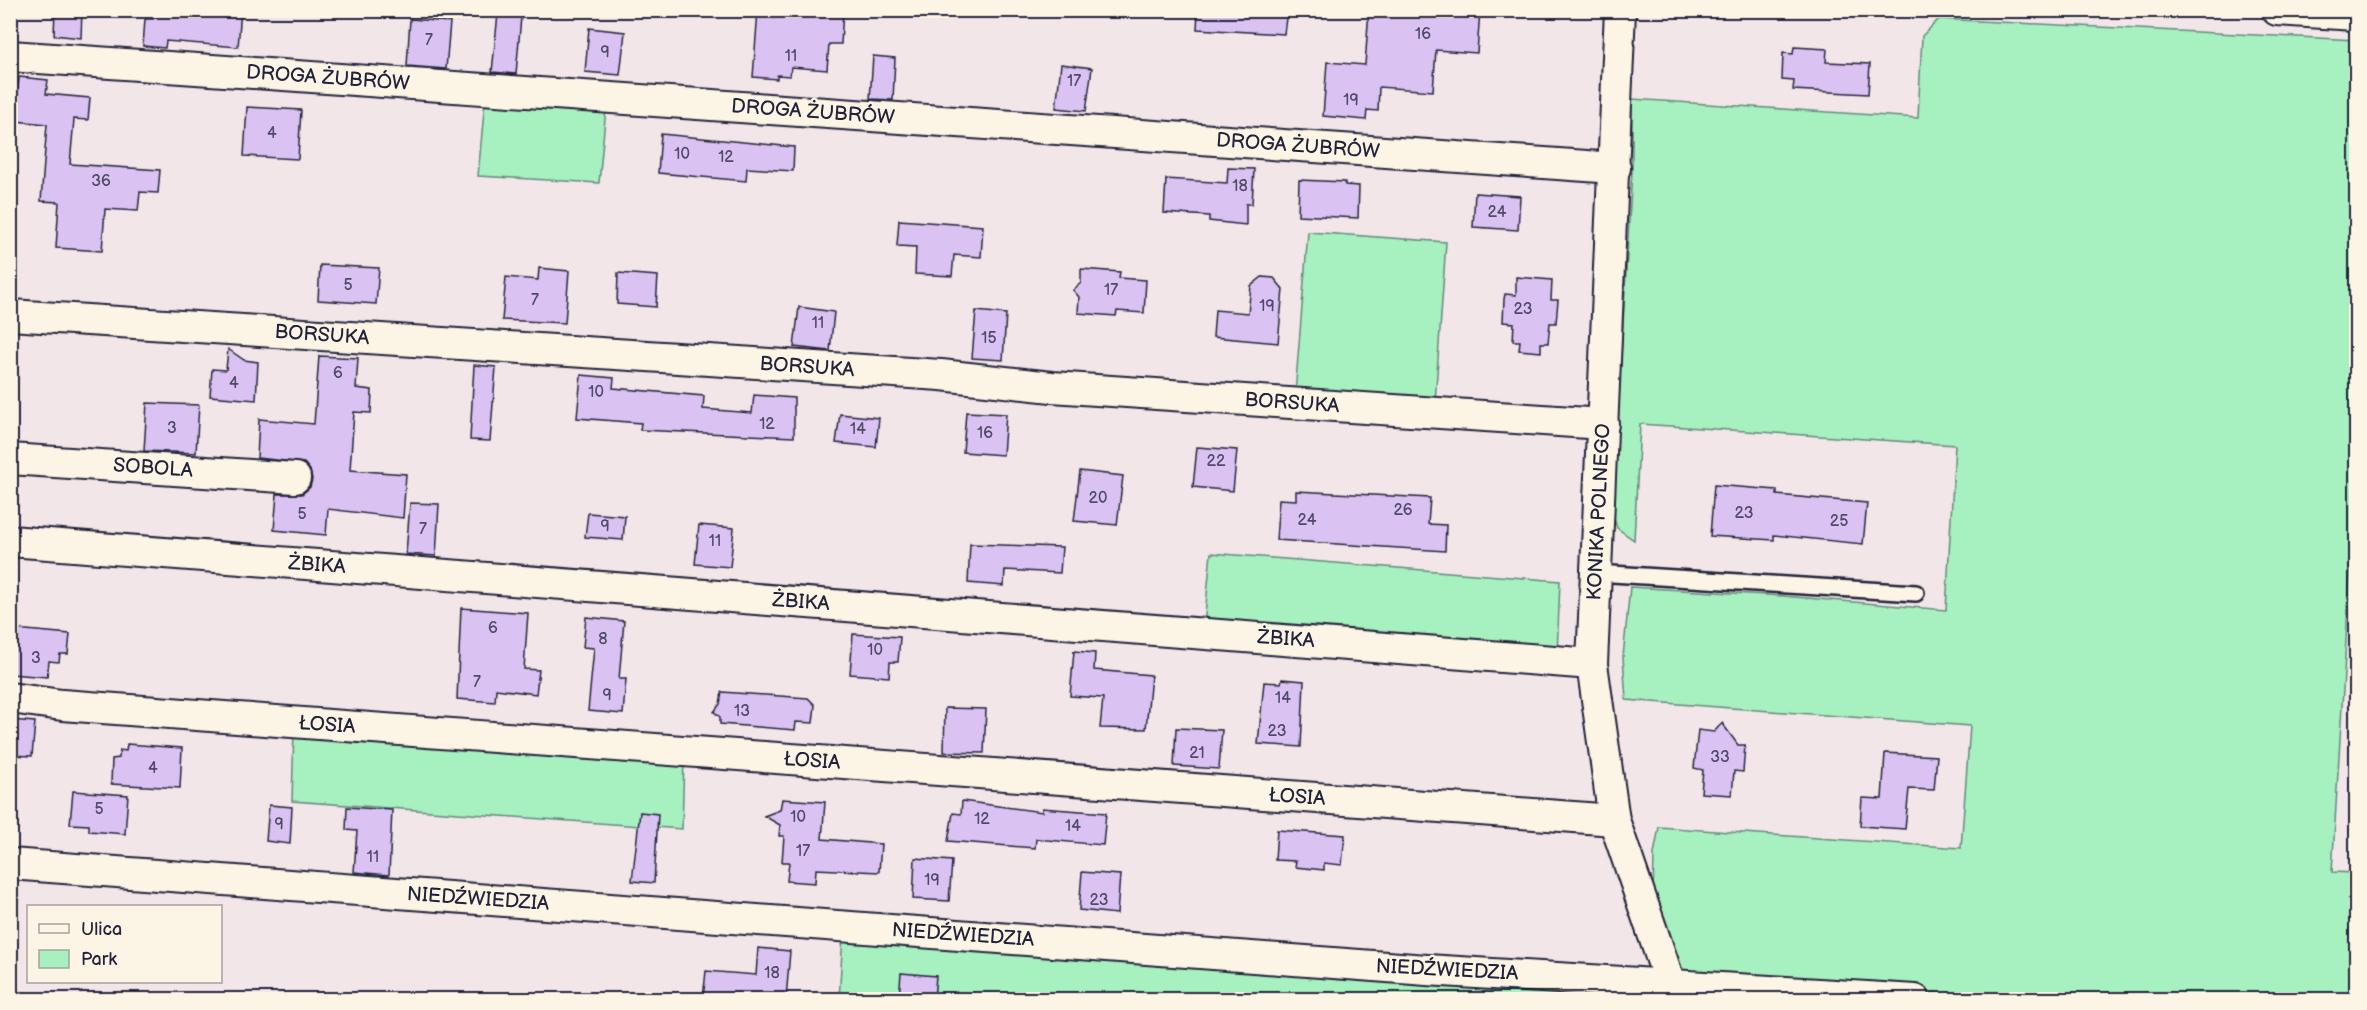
<svg xmlns="http://www.w3.org/2000/svg" width="2367" height="1010" font-family="'Balsamiq Sans',sans-serif">
	<rect width="100%" height="100%" fill="#f2e6e9"/>
	<filter id="ink" filterUnits="userSpaceOnUse"><feTurbulence type="fractalNoise" baseFrequency=".0167" numOctaves="2"/><feDisplacementMap in="SourceGraphic" scale="12" xChannelSelector="R" yChannelSelector="G"/><feConvolveMatrix kernelMatrix="1 2 1 2 8 2 1 2 1" color-interpolation-filters="sRGB"/></filter>
	<g filter="url(#ink)">
		<!-- green -->
		<g fill="#a7f0bf" stroke="#64897d" stroke-width="1.5">
			<polygon points="1939,19 2356,40 2356,474 2332,872 2356,873 2356,999 2026,999 1682,977 1653,899 1654,854 1659,827 1961,848 1970,726 1626,700 1623,657 1630,587 1783,596 1946,610 1955,445 1640,424 1634,540 1617,528 1612,511 1632,170 1632,99 1918,118 1922,36"/>
			<polygon points="485,100 606,108 599,183 478,176"/>
			<polygon points="1308,232 1446,242 1435,403 1295,394"/>
			<polygon points="1211,553 1560,581 1557,655 1204,626"/>
			<polygon points="294,729 684,758 682,829 292,801"/>
			<polygon points="843,935 1620,990 1627,999 839,1000"/>
		</g>
		<!-- building -->
		<g fill="#dac3f2" stroke="#22223b" stroke-width="1.5">
			<polygon points="55,10 82,10 81,38 54,35"/>
			<polygon points="155,10 241,10 238,47 166,41 165,48 143,46 145,19 153,19"/>
			<polygon points="758,10 843,10 841,44 829,44 827,70 791,67 790,76 777,75 777,79 753,77"/>
			<polygon points="1198,10 1287,10 1284,34 1197,29"/>
			<polygon points="1369,10 1480,10 1477,53 1436,50 1433,91 1379,87 1378,111 1367,110 1366,120 1323,116 1327,62 1365,65"/>
			<polygon points="498,14 521,17 516,74 492,72"/>
			<polygon points="410,19 450,22 446,69 407,66"/>
			<polygon points="589,28 625,32 620,75 585,72"/>
			<polygon points="1794,47 1827,49 1826,62 1870,64 1868,94 1793,90 1794,81 1782,80 1783,53 1793,54"/>
			<polygon points="873,56 895,58 893,100 870,99"/>
			<polygon points="1061,64 1092,68 1086,111 1056,108"/>
			<polygon points="19,77 48,80 46,94 90,98 88,120 74,119 70,164 160,170 158,193 140,192 138,211 105,209 102,251 56,248 59,202 41,201 47,124 15,121"/>
			<polygon points="247,107 301,110 298,159 244,156"/>
			<polygon points="661,134 794,147 793,171 747,168 746,181 658,173"/>
			<polygon points="1228,168 1254,169 1252,204 1246,204 1246,225 1209,221 1209,216 1164,213 1166,179 1227,183"/>
			<polygon points="1299,180 1345,182 1345,185 1359,186 1358,218 1298,215"/>
			<polygon points="1475,193 1520,196 1518,230 1473,227"/>
			<polygon points="899,220 983,226 981,257 954,255 952,276 915,274 916,247 897,246"/>
			<polygon points="320,265 379,268 376,304 318,300"/>
			<polygon points="539,268 569,271 565,323 502,320 506,277 538,280"/>
			<polygon points="1081,269 1120,272 1119,278 1146,280 1144,313 1117,311 1116,316 1078,313 1079,297 1073,290 1081,283"/>
			<polygon points="618,273 658,276 656,307 617,304"/>
			<polygon points="1262,277 1274,278 1283,289 1278,343 1213,337 1215,310 1248,313 1251,286"/>
			<polygon points="1516,277 1552,280 1551,300 1558,300 1556,323 1550,323 1548,343 1541,343 1541,352 1519,350 1520,341 1513,341 1514,323 1503,322 1504,299 1505,294 1516,295"/>
			<polygon points="799,307 834,312 830,351 794,347"/>
			<polygon points="976,311 1006,314 1003,360 972,358"/>
			<polygon points="228,349 244,360 258,362 256,400 210,396 212,369 226,370"/>
			<polygon points="319,356 358,358 356,388 372,390 371,413 354,412 350,470 406,474 403,518 328,509 326,535 274,530 277,494 302,494 310,487 312,479 310,470 304,463 257,458 259,419 314,424"/>
			<polygon points="474,365 496,367 490,441 470,440"/>
			<polygon points="581,375 614,378 613,388 704,396 703,409 752,413 754,395 794,398 794,437 640,430 641,423 577,418"/>
			<polygon points="147,403 199,405 196,453 144,451"/>
			<polygon points="966,412 1006,414 1003,455 963,452"/>
			<polygon points="840,414 879,418 876,447 836,443"/>
			<polygon points="1197,447 1237,450 1233,491 1193,487"/>
			<polygon points="1080,471 1123,476 1117,525 1074,521"/>
			<polygon points="1714,485 1777,490 1777,495 1867,503 1863,544 1774,535 1774,540 1710,536"/>
			<polygon points="1296,491 1430,498 1428,524 1446,525 1445,551 1276,540 1279,499 1296,500"/>
			<polygon points="410,503 439,504 436,556 406,554"/>
			<polygon points="588,513 625,516 623,540 585,537"/>
			<polygon points="699,525 734,528 730,567 695,564"/>
			<polygon points="970,544 1062,547 1060,573 1005,570 1004,586 968,583"/>
			<polygon points="461,608 528,613 524,669 539,670 536,694 496,689 495,702 457,699"/>
			<polygon points="586,617 624,621 619,679 626,679 623,714 588,711 594,648 583,647"/>
			<polygon points="15,629 70,634 68,654 60,654 59,662 49,661 47,677 11,674"/>
			<polygon points="853,634 900,637 898,662 890,662 889,677 850,674"/>
			<polygon points="1074,651 1095,653 1094,670 1151,675 1146,729 1100,728 1103,698 1070,696"/>
			<polygon points="1282,679 1304,681 1301,747 1258,744 1264,682 1281,683"/>
			<polygon points="722,692 808,698 815,705 813,723 796,722 795,730 720,724 720,717 714,712 720,704"/>
			<polygon points="945,708 986,709 984,753 944,752"/>
			<polygon points="10,720 35,722 32,756 10,755"/>
			<polygon points="1722,723 1738,745 1745,745 1743,772 1734,771 1732,795 1701,793 1703,770 1694,768 1698,730 1714,732"/>
			<polygon points="1176,728 1222,730 1219,769 1174,766"/>
			<polygon points="127,744 182,748 180,788 111,784 112,759 119,758 120,750 126,751"/>
			<polygon points="1885,753 1937,756 1934,790 1909,789 1905,829 1860,826 1862,798 1882,799"/>
			<polygon points="73,791 128,795 125,834 89,831 89,825 70,824"/>
			<polygon points="782,799 825,802 822,839 881,844 879,872 816,869 815,883 787,881 789,862 782,862 784,836 779,836 780,825 764,816 780,810"/>
			<polygon points="962,801 1042,812 1042,808 1106,813 1103,845 1036,839 1035,848 948,841 953,813 961,814"/>
			<polygon points="269,805 292,807 290,844 266,841"/>
			<polygon points="347,807 392,810 389,875 354,872 357,831 346,830"/>
			<polygon points="640,812 658,814 654,883 632,881"/>
			<polygon points="1277,830 1345,835 1342,865 1324,863 1324,870 1295,867 1296,861 1275,860"/>
			<polygon points="915,858 952,861 949,901 913,899"/>
			<polygon points="1082,872 1120,875 1117,914 1079,910"/>
			<polygon points="758,948 790,951 786,999 703,999 706,971 756,975"/>
			<polygon points="901,973 936,976 934,999 899,999"/>
		</g>
		<g fill="none" stroke-linecap="round" stroke-linejoin="round">
			<!-- service casing -->
			<g stroke="#22223b" stroke-width="20">
				<polyline id="service" points="1596,573 1916,593"/>
			</g>
			<!-- minor casing -->
			<g stroke="#22223b" stroke-width="34">
				<g id="minor">
					<polyline points="1620,10 1592,664 1614,820 1670,983 1680,1000"/>
					<polyline points="2277,10 2356,15"/>
					<polyline points="10,56 1615,168"/>
					<polyline points="10,315 941,375 1052,387 1603,424"/>
					<polyline points="10,459 295,478"/>
					<polyline points="10,541 1592,664"/>
					<polyline points="10,698 62,705 1614,820"/>
					<polyline points="10,864 1427,970 1915,1000"/>
				</g>
			</g>
			<!-- service -->
			<use href="#service" stroke="#fcf5e5" stroke-width="15"/>
			<!-- minor -->
			<use href="#minor" stroke="#fcf5e5" stroke-width="30"/>
		</g>
	</g>
	<g text-anchor="middle" dominant-baseline="central" stroke-width="4.5" stroke-linejoin="round" paint-order="stroke">
		<!-- number labels -->
		<g font-size="16" fill="#504a69">
			<text x="1423" y="34">16</text>
			<text x="429" y="40">7</text>
			<text x="605" y="52">9</text>
			<text x="791" y="56">11</text>
			<text x="1074" y="81">17</text>
			<text x="1351" y="100">19</text>
			<text x="272" y="133">4</text>
			<text x="682" y="154">10</text>
			<text x="726" y="157">12</text>
			<text x="101" y="181">36</text>
			<text x="1240" y="186">18</text>
			<text x="1497" y="212">24</text>
			<text x="348" y="285">5</text>
			<text x="1111" y="290">17</text>
			<text x="535" y="300">7</text>
			<text x="1267" y="306">19</text>
			<text x="1523" y="309">23</text>
			<text x="818" y="323">11</text>
			<text x="989" y="338">15</text>
			<text x="338" y="373">6</text>
			<text x="234" y="383">4</text>
			<text x="596" y="392">10</text>
			<text x="767" y="424">12</text>
			<text x="172" y="428">3</text>
			<text x="858" y="429">14</text>
			<text x="985" y="433">16</text>
			<text x="1216" y="461">22</text>
			<text x="1098" y="498">20</text>
			<text x="1403" y="510">26</text>
			<text x="1744" y="513">23</text>
			<text x="302" y="514">5</text>
			<text x="1307" y="520">24</text>
			<text x="1839" y="521">25</text>
			<text x="605" y="526">9</text>
			<text x="423" y="529">7</text>
			<text x="715" y="541">11</text>
			<text x="493" y="628">6</text>
			<text x="603" y="639">8</text>
			<text x="875" y="650">10</text>
			<text x="36" y="658">3</text>
			<text x="477" y="682">7</text>
			<text x="607" y="695">9</text>
			<text x="1283" y="698">14</text>
			<text x="742" y="711">13</text>
			<text x="1277" y="731">23</text>
			<text x="1197" y="753">21</text>
			<text x="1720" y="757">33</text>
			<text x="153" y="768">4</text>
			<text x="99" y="809">5</text>
			<text x="798" y="817">10</text>
			<text x="982" y="819">12</text>
			<text x="279" y="824">9</text>
			<text x="1073" y="826">14</text>
			<text x="803" y="851">17</text>
			<text x="373" y="857">11</text>
			<text x="932" y="880">19</text>
			<text x="1099" y="900">23</text>
			<text x="772" y="973">18</text>
		</g>
		<!-- street labels -->
		<g font-size="20" fill="#22223b" stroke="#fcf5e5">
			<text transform="translate(328 78) rotate(4)">DROGA ŻUBRÓW</text>
			<text transform="translate(813 112) rotate(4)">DROGA ŻUBRÓW</text>
			<text transform="translate(1298 146) rotate(4)">DROGA ŻUBRÓW</text>
			<text transform="translate(322 335) rotate(4)">BORSUKA</text>
			<text transform="translate(807 367) rotate(4)">BORSUKA</text>
			<text transform="translate(1292 403) rotate(4)">BORSUKA</text>
			<text transform="translate(153 468) rotate(4)">SOBOLA</text>
			<text transform="translate(1599 512) rotate(-87)">KONIKA POLNEGO</text>
			<text transform="translate(317 565) rotate(4)">ŻBIKA</text>
			<text transform="translate(801 602) rotate(4)">ŻBIKA</text>
			<text transform="translate(1286 639) rotate(4)">ŻBIKA</text>
			<text transform="translate(327 725) rotate(4)">ŁOSIA</text>
			<text transform="translate(812 761) rotate(4)">ŁOSIA</text>
			<text transform="translate(1297 797) rotate(4)">ŁOSIA</text>
			<text transform="translate(478 899) rotate(4)">NIEDŹWIEDZIA</text>
			<text transform="translate(963 935) rotate(4)">NIEDŹWIEDZIA</text>
			<text transform="translate(1447 970) rotate(3)">NIEDŹWIEDZIA</text>
		</g>
	</g>
	<!-- margin -->
	<rect width="2367" height="1010" fill="none" stroke="#fcf5e5" stroke-width="36"/>
	<rect x="18" y="18" width="2331" height="974" fill="none" stroke="#22223b" stroke-width="2" filter="url(#ink)"/>
	<!-- legend -->
	<rect x="27" y="905" width="195" height="78" fill="#fcf5e5" stroke="#a5a1a1" stroke-width="1.5"/>
	<rect x="39" y="924" width="30" height="9" fill="#fcf5e5" stroke="#a5a1a1" stroke-width="1.5"/>
	<text x="81" y="935" font-size="18" fill="#22223b">Ulica</text>
	<rect x="39" y="950" width="30" height="18" fill="#a7f0bf" stroke="#a5a1a1" stroke-width="1.5"/>
	<text x="81" y="965" font-size="18" fill="#22223b">Park</text>
</svg>
